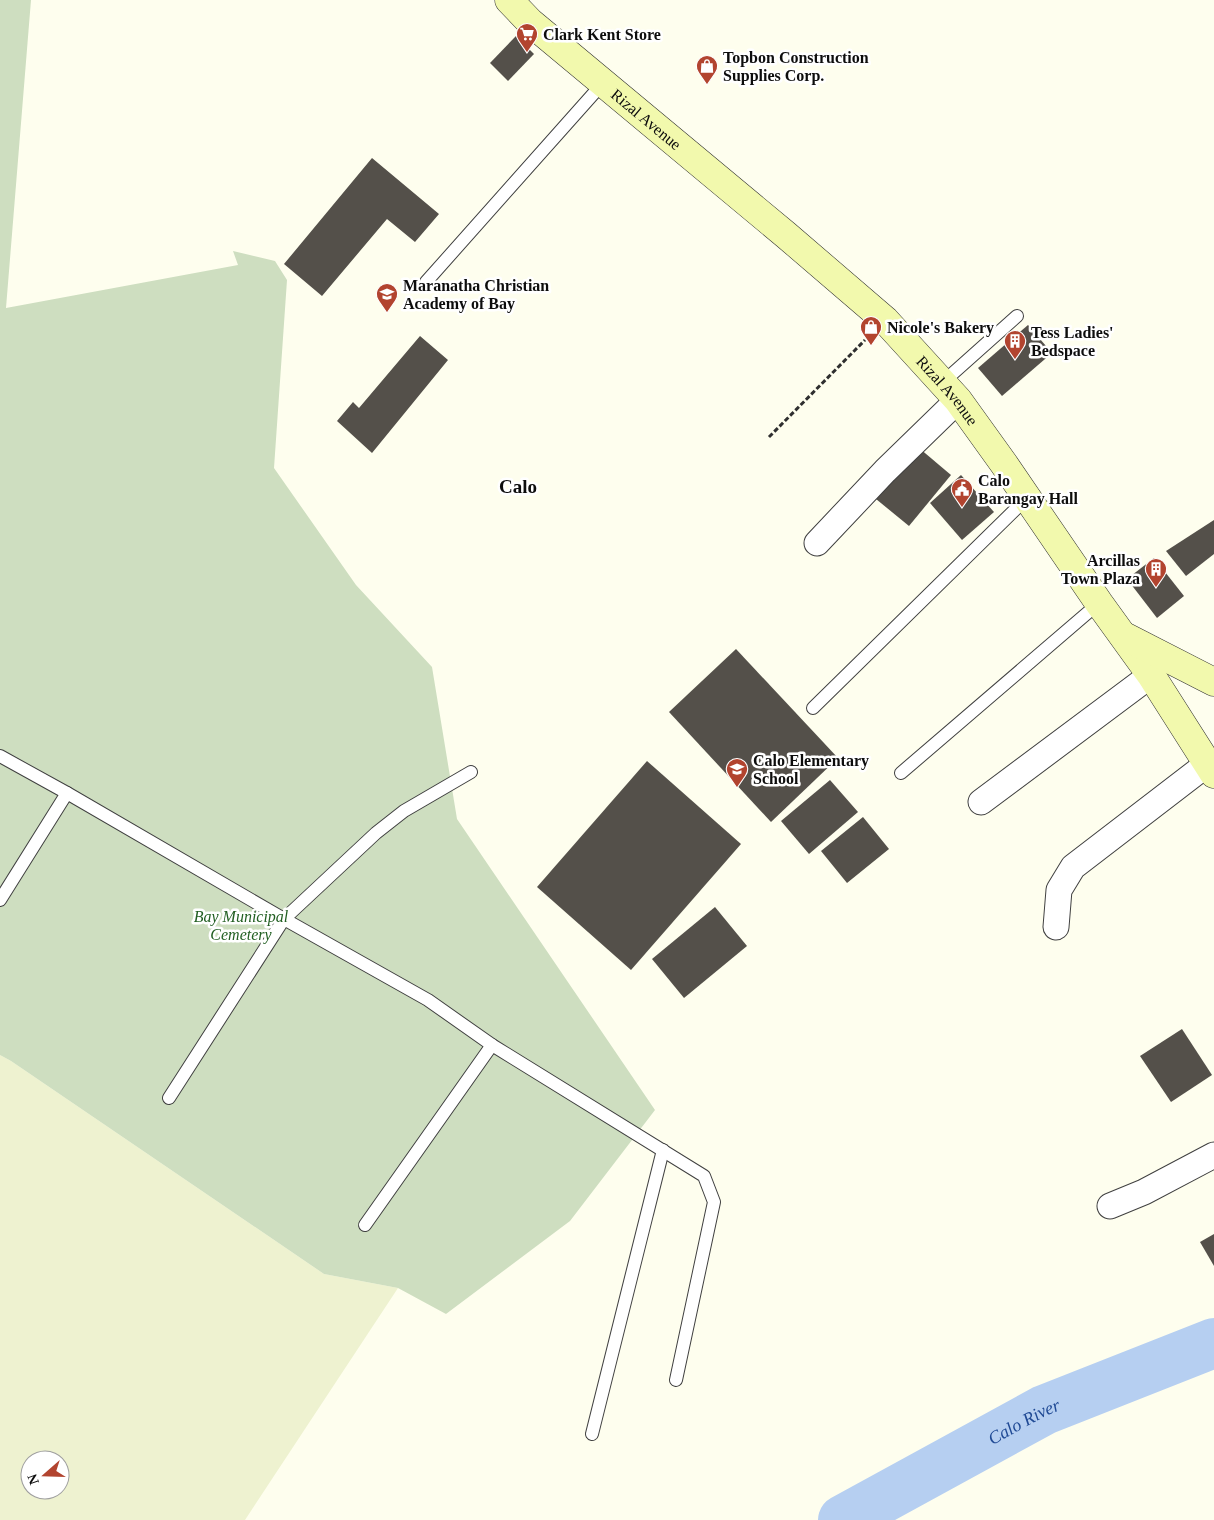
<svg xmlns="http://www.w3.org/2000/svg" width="1214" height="1520" font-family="'Times New Roman',serif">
	<rect width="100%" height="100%" fill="#fefeee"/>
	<!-- farmland -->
	<path fill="#eef2d0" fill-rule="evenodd" d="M0,1055L11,1061L324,1274L398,1288L245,1520H0ZM30,1460H60V1490H30Z"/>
	<!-- cemetery -->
	<polygon fill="#cedec0" points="0,0 31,0 6,308 238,265 233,251 275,261 287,280 274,468 356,585 432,667 457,819 655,1110 570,1221 446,1314 398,1288 324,1274 11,1061 0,1055"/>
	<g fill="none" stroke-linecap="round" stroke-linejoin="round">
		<!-- river -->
		<path stroke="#b6cff1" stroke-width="50" id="s1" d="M843,1520L1044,1410L1214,1343"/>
	</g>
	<!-- building -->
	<g fill="#54504a">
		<polygon points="516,36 534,54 508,81 490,63"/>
		<polygon points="372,158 439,214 415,242 387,219 322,296 284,264"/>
		<polygon points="1028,325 1052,353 1002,396 978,368"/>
		<polygon points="420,336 448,360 372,453 337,421 353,402 359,408"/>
		<polygon points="919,448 951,475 909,526 876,499"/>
		<polygon points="961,475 994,512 962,540 930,503"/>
		<polygon points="1214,520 1214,554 1186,576 1166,551"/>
		<polygon points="1154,558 1184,596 1157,618 1127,579"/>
		<polygon points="736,649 838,758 771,822 669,712"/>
		<polygon points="647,761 741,844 631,970 537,887"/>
		<polygon points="830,780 858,812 809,854 781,821"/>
		<polygon points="863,817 889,849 847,883 821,851"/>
		<polygon points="715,907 747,946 684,998 652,959"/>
		<polygon points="1182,1029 1212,1075 1171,1102 1140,1056"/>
		<polygon points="1214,1234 1214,1266 1200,1242"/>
	</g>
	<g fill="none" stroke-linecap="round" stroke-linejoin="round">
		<!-- lane casing -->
		<g stroke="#404040" stroke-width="14">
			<g id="lane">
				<polyline points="426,282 603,83"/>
				<polyline points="942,383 1017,316"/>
				<polyline points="813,708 1028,497"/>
				<polyline points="0,756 67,793 284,919 428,1000 492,1045 704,1176 714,1202 676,1380"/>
				<polyline points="901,773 1099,603"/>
				<polyline points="0,900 67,793"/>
				<polyline points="169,1098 284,919 376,833 404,811 471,772"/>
				<polyline points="365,1225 492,1045"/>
				<polyline points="592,1434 663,1150"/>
			</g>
		</g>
		<!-- street casing -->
		<g stroke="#404040" stroke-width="27">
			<g id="street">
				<polyline points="817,543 885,471 958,400"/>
				<polyline points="981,802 1151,675"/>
				<polyline points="1056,927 1059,890 1073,867 1207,764"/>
				<polyline points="1110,1206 1144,1192 1214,1155"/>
			</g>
		</g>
		<!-- secondary casing -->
		<g stroke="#2f2f2f" stroke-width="29">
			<g id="secondary">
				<path id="s2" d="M509,0L530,22L786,235L885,320L958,400L1004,464L1099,603L1151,675L1214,774"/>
				<polyline points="1126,637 1214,682"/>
			</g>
		</g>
		<!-- path -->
		<polyline stroke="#2f2f2f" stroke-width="3" stroke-dasharray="5 2.5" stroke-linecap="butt" points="769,437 865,340"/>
		<!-- lane -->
		<use href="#lane" stroke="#fff" stroke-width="12"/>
		<!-- street -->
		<use href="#street" stroke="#fff" stroke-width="25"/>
		<!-- secondary -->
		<use href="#secondary" stroke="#f2f9ad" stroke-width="28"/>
	</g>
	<!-- icons -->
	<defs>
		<g id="supermarket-pin" transform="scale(1.125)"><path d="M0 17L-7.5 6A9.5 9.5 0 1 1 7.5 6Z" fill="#b2442f" stroke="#fff"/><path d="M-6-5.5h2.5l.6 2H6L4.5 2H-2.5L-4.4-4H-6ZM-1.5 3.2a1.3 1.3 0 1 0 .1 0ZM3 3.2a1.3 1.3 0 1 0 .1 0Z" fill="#fff"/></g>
		<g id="shop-pin" transform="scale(1.125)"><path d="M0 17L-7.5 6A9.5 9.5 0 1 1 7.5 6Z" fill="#b2442f" stroke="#fff"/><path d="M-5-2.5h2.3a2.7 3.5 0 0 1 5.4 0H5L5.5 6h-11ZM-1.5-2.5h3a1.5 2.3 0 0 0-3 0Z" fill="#fff"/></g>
		<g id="school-pin" transform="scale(1.125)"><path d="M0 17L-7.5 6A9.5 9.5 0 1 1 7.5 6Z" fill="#b2442f" stroke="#fff"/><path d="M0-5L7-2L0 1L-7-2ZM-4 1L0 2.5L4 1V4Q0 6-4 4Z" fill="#fff"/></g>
		<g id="building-pin" transform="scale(1.125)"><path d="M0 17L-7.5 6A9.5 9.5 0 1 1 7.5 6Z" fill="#b2442f" stroke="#fff"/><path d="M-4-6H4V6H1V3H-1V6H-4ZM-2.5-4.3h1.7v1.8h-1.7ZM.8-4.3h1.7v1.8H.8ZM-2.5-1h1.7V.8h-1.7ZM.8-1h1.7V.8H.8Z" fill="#fff"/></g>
		<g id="civic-pin" transform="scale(1.125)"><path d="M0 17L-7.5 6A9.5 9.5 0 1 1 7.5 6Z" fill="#b2442f" stroke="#fff"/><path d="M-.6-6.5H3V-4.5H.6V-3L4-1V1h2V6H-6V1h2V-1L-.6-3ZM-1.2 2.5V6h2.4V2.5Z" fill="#fff"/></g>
	</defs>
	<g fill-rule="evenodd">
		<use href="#supermarket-pin" x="527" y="34"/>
		<use href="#shop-pin" x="707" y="66"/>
		<use href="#school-pin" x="387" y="294"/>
		<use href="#shop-pin" x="871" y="327"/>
		<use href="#building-pin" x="1015" y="341"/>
		<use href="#civic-pin" x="962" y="489"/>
		<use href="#building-pin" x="1156" y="569"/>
		<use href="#school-pin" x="737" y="769"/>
	</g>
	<g text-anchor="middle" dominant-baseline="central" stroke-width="5" stroke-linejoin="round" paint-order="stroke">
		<!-- poi labels -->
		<g font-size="16" font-weight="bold" fill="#0d0d0d" stroke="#fff" text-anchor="start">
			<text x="543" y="34">Clark Kent Store</text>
			<text x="723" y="57">Topbon Construction<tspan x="723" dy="18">Supplies Corp.</tspan></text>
			<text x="403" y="285">Maranatha Christian<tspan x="403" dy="18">Academy of Bay</tspan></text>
			<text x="887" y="327">Nicole's Bakery</text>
			<text x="1031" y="332">Tess Ladies'<tspan x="1031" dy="18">Bedspace</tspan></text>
			<text x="978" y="480">Calo<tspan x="978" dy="18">Barangay Hall</tspan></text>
			<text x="1140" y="560" text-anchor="end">Arcillas<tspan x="1140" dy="18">Town Plaza</tspan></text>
			<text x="753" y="760">Calo Elementary<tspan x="753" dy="18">School</tspan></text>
		</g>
		<!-- street labels -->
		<g font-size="16" fill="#0d0d0d" stroke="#fff">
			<text stroke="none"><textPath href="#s2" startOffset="182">Rizal Avenue</textPath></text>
			<text stroke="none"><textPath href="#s2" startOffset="588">Rizal Avenue</textPath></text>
		</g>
		<!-- park labels -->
		<g font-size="16" font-style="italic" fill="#225f22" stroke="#fff">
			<text x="241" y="916">Bay Municipal<tspan x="241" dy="18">Cemetery</tspan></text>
		</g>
		<!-- water labels -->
		<g font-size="18" font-style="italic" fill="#204a95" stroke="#fff">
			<text stroke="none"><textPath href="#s1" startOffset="206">Calo River</textPath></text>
		</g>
		<!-- quarter labels -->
		<g font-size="19" font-weight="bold" fill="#0d0d0d" stroke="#fff">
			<text x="518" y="486">Calo</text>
		</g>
	</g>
	<!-- north arrow -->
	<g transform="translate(45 1475) rotate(250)"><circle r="24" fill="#ffffff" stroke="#9e9e9e"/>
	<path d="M0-4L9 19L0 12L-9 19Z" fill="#b2442f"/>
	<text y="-8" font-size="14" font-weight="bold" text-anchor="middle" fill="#0d0d0d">N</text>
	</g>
</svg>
